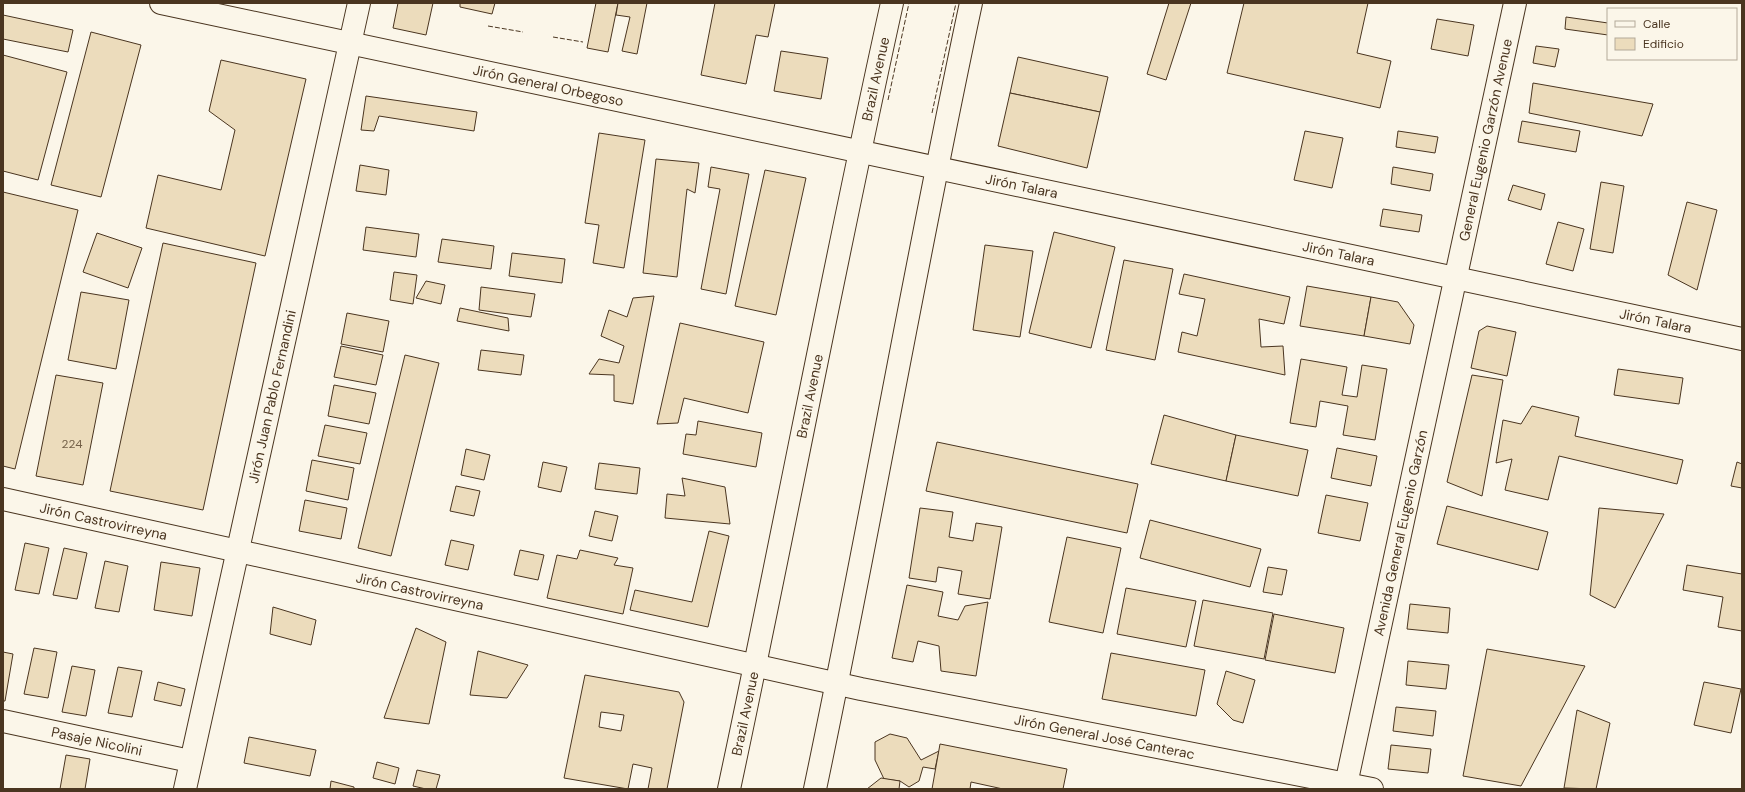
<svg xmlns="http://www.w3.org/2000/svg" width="1745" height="792" font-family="'DM Sans',sans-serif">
	<rect width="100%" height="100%" fill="#fbf6e9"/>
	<!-- building -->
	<g fill="#ecdcbc" stroke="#4a3520" fill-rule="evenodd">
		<polygon points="398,3 433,3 426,35 393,28"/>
		<polygon points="460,3 495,3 492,14 460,7"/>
		<polygon points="596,3 618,3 608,52 587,48"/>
		<polygon points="618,3 647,3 637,54 622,51 630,17 616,15"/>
		<polygon points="715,3 775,3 768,37 756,35 746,84 701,75"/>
		<polygon points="1169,3 1191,3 1166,80 1147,74"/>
		<polygon points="1244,3 1368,3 1357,53 1391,61 1380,108 1227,73"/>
		<polygon points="3,15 73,30 68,52 3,39"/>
		<polygon points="1566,17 1608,23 1608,35 1565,29"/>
		<polygon points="1437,19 1474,25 1468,56 1431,49"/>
		<polygon points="91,32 141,45 101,197 51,185"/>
		<polygon points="1536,46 1559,49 1555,67 1533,63"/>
		<polygon points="781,51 828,58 821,99 774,91"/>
		<polygon points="3,55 67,72 38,180 3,171"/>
		<polygon points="1018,57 1108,77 1100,112 1010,93"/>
		<polygon points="221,60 306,79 265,256 146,228 158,175 221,190 235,130 209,111"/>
		<polygon points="1533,83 1653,104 1642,136 1529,113"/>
		<polygon points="1010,93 1100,112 1087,168 998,146"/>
		<polygon points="366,96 477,112 474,131 379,116 374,131 361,130"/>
		<polygon points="1522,121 1580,131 1576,152 1518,142"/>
		<polygon points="1305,131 1343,138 1332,188 1294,180"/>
		<polygon points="1398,131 1438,137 1435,153 1396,147"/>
		<polygon points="599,133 645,140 624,268 593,263 599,225 585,223"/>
		<polygon points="656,159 699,163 695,193 687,189 677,277 643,273"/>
		<polygon points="360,165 389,170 386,195 356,191"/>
		<polygon points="711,167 749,174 726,294 701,289 720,189 708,187"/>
		<polygon points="1393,167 1433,174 1430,191 1391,184"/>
		<polygon points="765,170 806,178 776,315 735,306"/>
		<polygon points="1601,182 1624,186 1613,253 1590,249"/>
		<polygon points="1513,185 1545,194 1541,210 1508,200"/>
		<polygon points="3,192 78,210 15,469 3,466"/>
		<polygon points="1687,202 1717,210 1697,290 1668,275"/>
		<polygon points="1383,209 1422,215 1419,232 1380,226"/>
		<polygon points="1558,222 1584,229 1573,271 1546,264"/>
		<polygon points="366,227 419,234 416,257 363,250"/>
		<polygon points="1054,232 1115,247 1091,348 1029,333"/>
		<polygon points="97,233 142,248 128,288 83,272"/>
		<polygon points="442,239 494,246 491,269 438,262"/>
		<polygon points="163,243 256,263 203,510 110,491"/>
		<polygon points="985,245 1033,251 1020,337 973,330"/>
		<polygon points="512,253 565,259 562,283 509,276"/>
		<polygon points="1124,260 1173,269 1155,360 1106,350"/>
		<polygon points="394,272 417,275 413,304 390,300"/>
		<polygon points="1184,274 1290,297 1284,324 1259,319 1261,347 1283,346 1285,375 1178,352 1182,332 1197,336 1205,299 1179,294"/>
		<polygon points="426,281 445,285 441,304 416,298"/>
		<polygon points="1307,286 1371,297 1364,336 1300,326"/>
		<polygon points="481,287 535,294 531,317 479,310"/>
		<polygon points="81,292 129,300 116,369 68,360"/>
		<polygon points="654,296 633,404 614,401 614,375 589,374 599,359 619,363 624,346 601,336 609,310 627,317 633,298"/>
		<polygon points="1371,297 1398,302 1414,325 1410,344 1364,336"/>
		<polygon points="460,308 508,318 509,331 457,321"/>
		<polygon points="347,313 389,321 383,352 341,344"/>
		<polygon points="680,323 764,342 748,413 684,398 678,423 657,424"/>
		<polygon points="1487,326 1516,332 1507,376 1471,368 1479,331"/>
		<polygon points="341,346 383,355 376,385 334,377"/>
		<polygon points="481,350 524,355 521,375 478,370"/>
		<polygon points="405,355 439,363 391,556 358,548"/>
		<polygon points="1301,359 1347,367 1342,395 1357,397 1362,365 1387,369 1375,440 1343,435 1348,406 1320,401 1316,427 1290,423"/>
		<polygon points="1618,369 1683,378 1679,404 1614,395"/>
		<polygon points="56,375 103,383 83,485 36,476"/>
		<polygon points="1472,375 1503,380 1482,496 1447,482"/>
		<polygon points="334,385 376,393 369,424 328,416"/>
		<polygon points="1532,406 1579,417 1575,436 1683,460 1677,484 1559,456 1548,500 1505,490 1512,459 1496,463 1503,420 1521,424"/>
		<polygon points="1164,415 1236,435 1226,481 1151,464"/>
		<polygon points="698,421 762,433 756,467 683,454 686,434 696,435"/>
		<polygon points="325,425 367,433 360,464 318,456"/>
		<polygon points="1236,435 1308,450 1298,496 1226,481"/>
		<polygon points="937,442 1138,484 1127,533 926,491"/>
		<polygon points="1337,448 1377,456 1371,486 1331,478"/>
		<polygon points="466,449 490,455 484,480 461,475"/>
		<polygon points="312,460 354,468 348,500 306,491"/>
		<polygon points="543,462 567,467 561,492 538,487"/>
		<polygon points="1737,462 1742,464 1742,488 1731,486"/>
		<polygon points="599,463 640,468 637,494 595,489"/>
		<polygon points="682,478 725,487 730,524 665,518 667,494 685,496"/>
		<polygon points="456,486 480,491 474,516 450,511"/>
		<polygon points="1326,495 1368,503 1360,541 1318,533"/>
		<polygon points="305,500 347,508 341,539 299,531"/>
		<polygon points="1447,506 1548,532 1538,570 1437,544"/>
		<polygon points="920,508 953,512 949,537 973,541 976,523 1002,527 990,599 958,594 962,571 938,567 936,582 909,578"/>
		<polygon points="1599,508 1664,514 1615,608 1590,595"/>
		<polygon points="595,511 618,516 612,541 589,536"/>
		<polygon points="1150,520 1261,549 1250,587 1140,558"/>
		<polygon points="709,531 729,536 708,627 630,610 635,590 692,602"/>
		<polygon points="1067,537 1121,548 1103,633 1049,622"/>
		<polygon points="451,540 474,545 468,570 445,565"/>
		<polygon points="25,543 49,548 39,594 15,590"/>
		<polygon points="64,548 87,553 77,599 53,595"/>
		<polygon points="520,550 544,555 538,580 514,575"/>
		<polygon points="580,550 618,558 614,565 633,568 623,614 547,598 557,555 577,559"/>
		<polygon points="105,561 128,566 119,612 95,608"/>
		<polygon points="161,562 200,568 192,616 154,610"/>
		<polygon points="1687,565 1742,574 1742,631 1718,627 1723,597 1683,590"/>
		<polygon points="1268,567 1287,570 1282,595 1263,592"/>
		<polygon points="907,585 943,592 938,616 958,620 965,606 988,602 976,676 941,671 939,646 918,641 913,662 892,658"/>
		<polygon points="1126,588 1196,601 1186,647 1117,634"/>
		<polygon points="1203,600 1273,613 1264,659 1194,646"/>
		<polygon points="1410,604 1450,608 1448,633 1407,629"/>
		<polygon points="273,607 316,620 311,645 270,634"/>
		<polygon points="1274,614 1344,628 1335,673 1265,660"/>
		<polygon points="416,628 446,642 429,724 384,718"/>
		<polygon points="34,648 57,652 48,698 24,694"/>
		<polygon points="1487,649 1585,666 1521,786 1463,776"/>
		<polygon points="478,651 528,665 507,698 470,695"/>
		<polygon points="3,652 13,654 5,701 3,701"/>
		<polygon points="1111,653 1205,670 1196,716 1102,699"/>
		<polygon points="1408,661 1449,665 1446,689 1406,685"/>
		<polygon points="72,666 95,670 86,716 62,712"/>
		<polygon points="118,667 142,671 132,717 108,713"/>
		<polygon points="1226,671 1255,680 1243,723 1233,720 1217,704"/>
		<path d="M585,675L679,692L684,702L667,789H648L652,768L633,764L628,789L564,778ZM601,712L624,715L621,731L599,727Z"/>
		<polygon points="158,682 185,689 181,706 154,700"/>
		<polygon points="1704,682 1741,689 1731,733 1694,725"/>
		<polygon points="1396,707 1436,711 1433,736 1393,731"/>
		<polygon points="1577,710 1610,723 1596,789 1564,788"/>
		<polygon points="890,734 907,738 921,760 939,751 935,769 923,767 919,781 909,787 900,781 884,779 875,760 875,742"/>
		<polygon points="249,737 316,750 310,776 244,763"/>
		<polygon points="940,744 1067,769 1063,789 1003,789 971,782 970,789 932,789"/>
		<polygon points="1391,745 1431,749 1428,773 1388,769"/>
		<polygon points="66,755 90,759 85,789 60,789"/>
		<polygon points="377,762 399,768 395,784 373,778"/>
		<polygon points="417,770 440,775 436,789 426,789 413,786"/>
		<polygon points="881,778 900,781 899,789 867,789"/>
		<polygon points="331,781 354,787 354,789 330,789"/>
	</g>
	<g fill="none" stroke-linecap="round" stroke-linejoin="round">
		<!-- minor casing -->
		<g stroke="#4a3520" stroke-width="24">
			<g id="minor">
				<path id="s1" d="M161,3L1742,339"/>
				<path id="s2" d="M3,499L861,689L1372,789"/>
				<path id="s3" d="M3,721L190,761"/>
				<path id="s4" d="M185,789L359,3"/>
			</g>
		</g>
		<!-- secondary casing -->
		<g stroke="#4a3520" stroke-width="24">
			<g id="secondary">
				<path id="s5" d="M1345,789L1515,3"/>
			</g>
		</g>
		<!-- primary casing -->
		<g stroke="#4a3520" stroke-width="24">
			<g id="primary">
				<path id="s6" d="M729,789C785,527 834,264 892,3"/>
				<path d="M815,789C870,528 915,264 971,3"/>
			</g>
		</g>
		<!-- minor -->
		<use href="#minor" stroke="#fbf6e9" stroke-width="22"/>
		<!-- secondary -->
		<use href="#secondary" stroke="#fbf6e9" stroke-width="22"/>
		<!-- primary -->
		<use href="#primary" stroke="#fbf6e9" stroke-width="22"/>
		<!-- fence -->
		<g stroke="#4a3520" stroke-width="1" stroke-dasharray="5 2" stroke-linecap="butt">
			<polyline points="488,26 523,32"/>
			<polyline points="553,37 583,42"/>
			<polyline points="888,100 909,3"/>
			<polyline points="932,113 956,3"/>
		</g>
	</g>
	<g text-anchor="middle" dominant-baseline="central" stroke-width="3" stroke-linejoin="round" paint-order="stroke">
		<!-- number labels -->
		<g font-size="12" fill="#725f47">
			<text x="72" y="444">224</text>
		</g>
		<!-- street labels -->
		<g font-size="14" fill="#4a3520" stroke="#fbf6e9">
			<text stroke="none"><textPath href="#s6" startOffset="725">Brazil Avenue</textPath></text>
			<text stroke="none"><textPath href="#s1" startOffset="396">Jirón General Orbegoso</textPath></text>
			<text stroke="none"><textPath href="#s5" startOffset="664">General Eugenio Garzón Avenue</textPath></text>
			<text stroke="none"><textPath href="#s1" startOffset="880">Jirón Talara</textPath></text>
			<text stroke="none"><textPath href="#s1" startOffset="1204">Jirón Talara</textPath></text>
			<text stroke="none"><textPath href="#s1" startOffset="1528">Jirón Talara</textPath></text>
			<text stroke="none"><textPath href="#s4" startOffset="402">Jirón Juan Pablo Fernandini</textPath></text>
			<text stroke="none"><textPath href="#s6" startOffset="401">Brazil Avenue</textPath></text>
			<text stroke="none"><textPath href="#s2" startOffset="103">Jirón Castrovirreyna</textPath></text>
			<text stroke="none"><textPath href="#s5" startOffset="262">Avenida General Eugenio Garzón</textPath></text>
			<text stroke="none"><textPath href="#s2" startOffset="427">Jirón Castrovirreyna</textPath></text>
			<text stroke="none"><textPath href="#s6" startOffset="77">Brazil Avenue</textPath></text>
			<text stroke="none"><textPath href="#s2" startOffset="1127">Jirón General José Canterac</textPath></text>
			<text stroke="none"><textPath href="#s3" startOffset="96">Pasaje Nicolini</textPath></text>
		</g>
	</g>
	<!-- border -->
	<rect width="1745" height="792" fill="none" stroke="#4a3520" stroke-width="8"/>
	<!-- legend -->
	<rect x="1607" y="8" width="130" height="52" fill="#fbf6e9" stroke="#b4a999"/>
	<rect x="1615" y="21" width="20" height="6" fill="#fbf6e9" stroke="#b4a999"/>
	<text x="1643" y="28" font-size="12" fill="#4a3520">Calle</text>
	<rect x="1615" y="38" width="20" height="12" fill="#ecdcbc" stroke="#b4a999"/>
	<text x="1643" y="48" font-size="12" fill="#4a3520">Edificio</text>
</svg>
